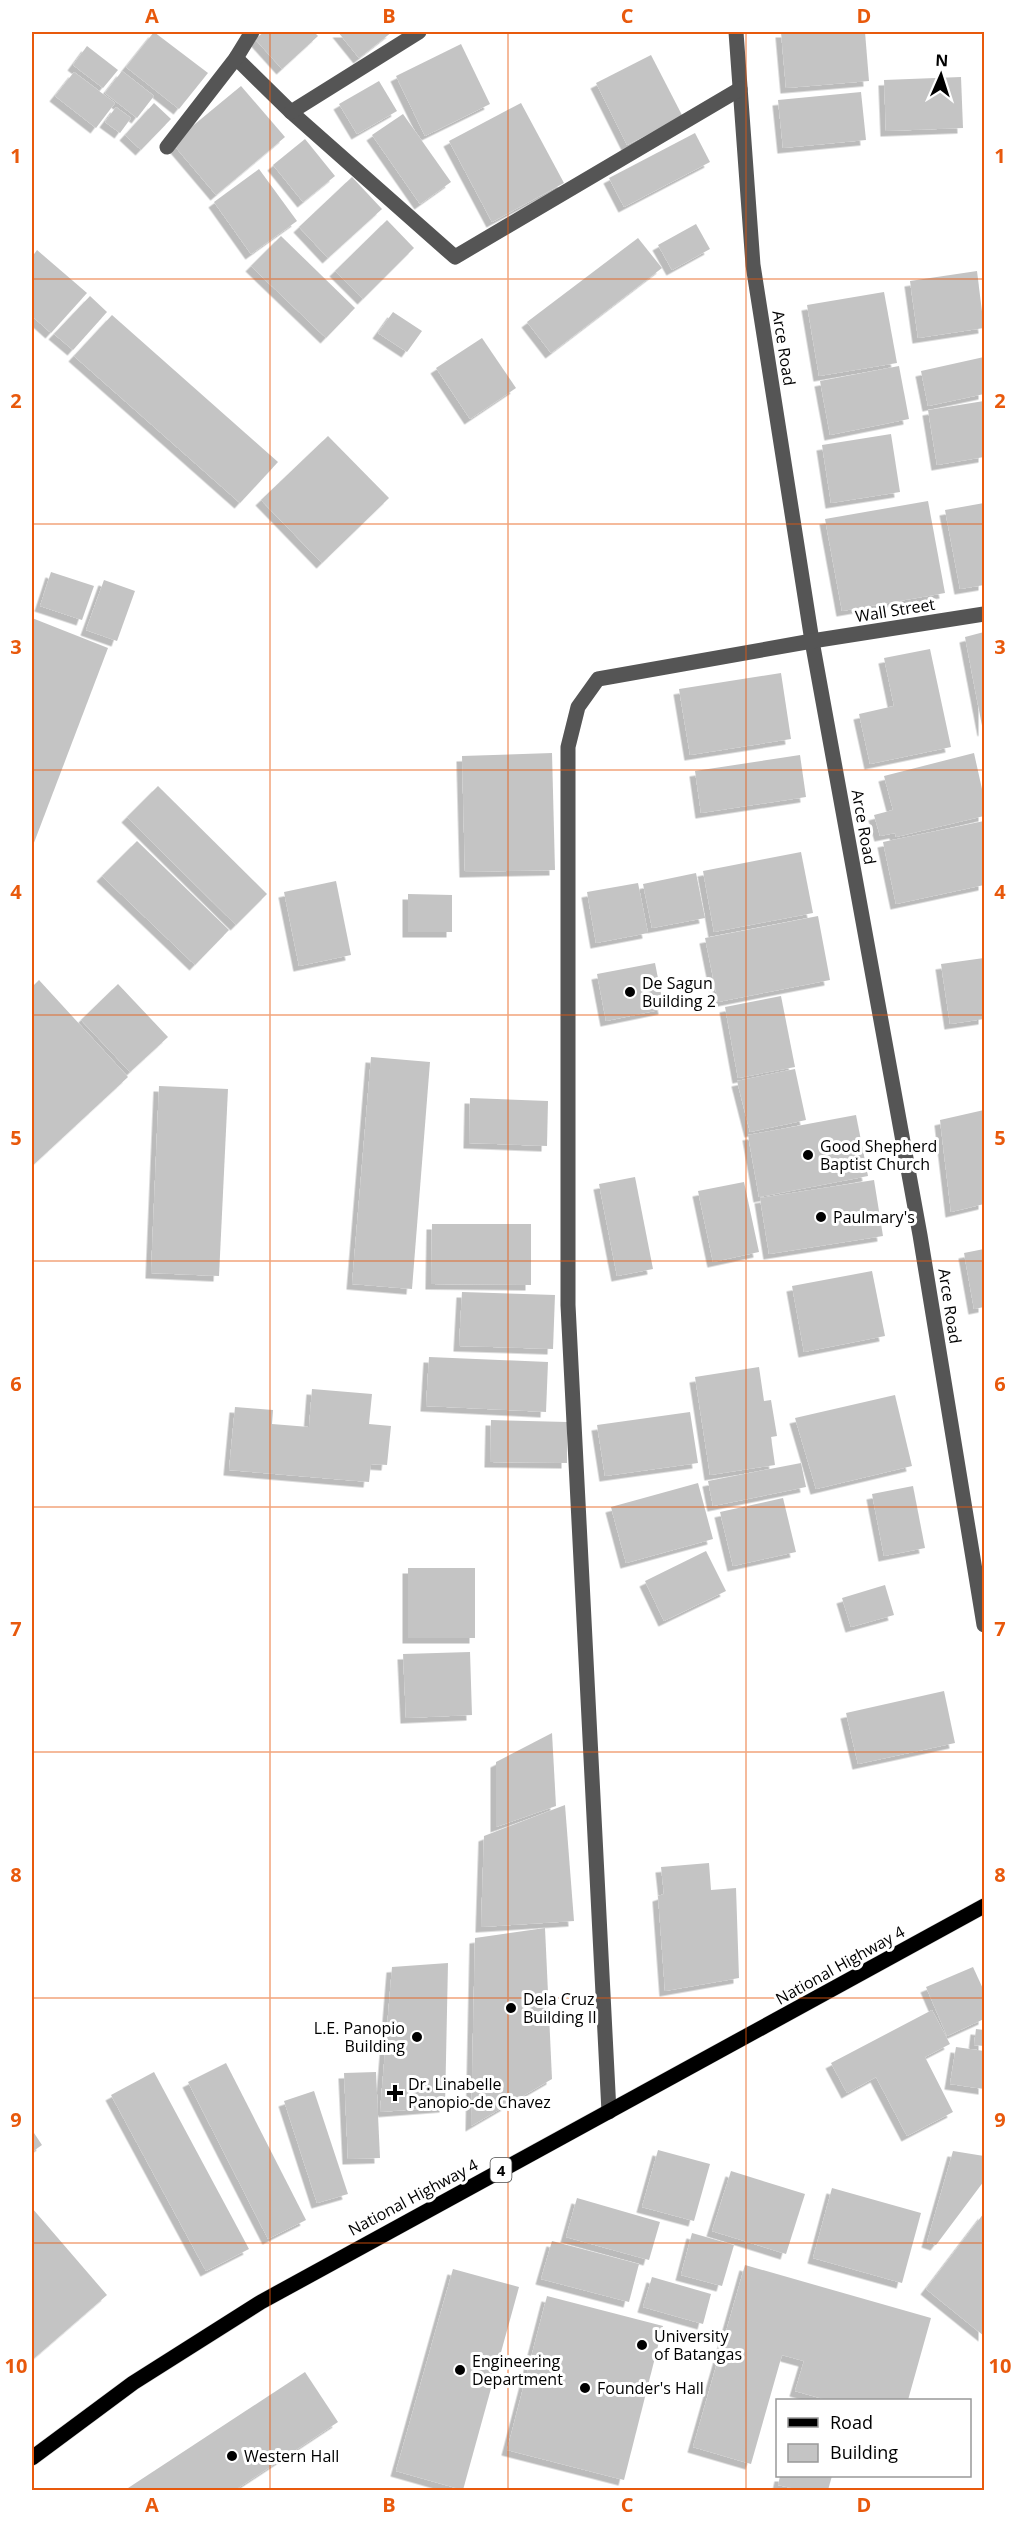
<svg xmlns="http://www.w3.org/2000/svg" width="1016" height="2522" font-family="'Open Sans',sans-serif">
	<defs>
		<filter id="shadow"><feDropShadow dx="-5.5" dy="5.5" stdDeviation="0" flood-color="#0004"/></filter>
	</defs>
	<rect width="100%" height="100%" fill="#fff"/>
	<!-- building -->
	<g fill="#c4c4c4" filter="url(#shadow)">
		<polygon points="154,32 208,73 179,109 126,67"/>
		<polygon points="264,32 314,32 318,36 282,69 255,39"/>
		<polygon points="338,32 392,32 359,58"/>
		<polygon points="781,32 865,32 869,81 786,88"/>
		<polygon points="461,44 490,104 425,136 396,76"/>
		<polygon points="87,46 118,70 103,88 73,65"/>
		<polygon points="651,55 683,117 627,145 596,83"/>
		<polygon points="122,71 154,96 137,118 105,93"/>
		<polygon points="74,72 115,103 96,128 55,96"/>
		<polygon points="961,77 963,128 886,131 884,80"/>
		<polygon points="379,81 397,111 357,134 339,104"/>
		<polygon points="241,86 285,137 216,195 172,143"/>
		<polygon points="861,92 866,140 783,148 778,100"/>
		<polygon points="154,103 171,119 141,150 125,135"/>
		<polygon points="521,103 564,183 492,222 449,141"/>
		<polygon points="116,107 131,118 120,133 105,122"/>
		<polygon points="403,114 451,182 420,204 372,135"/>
		<polygon points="695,133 710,162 624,207 609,178"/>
		<polygon points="305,139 335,176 303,202 273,165"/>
		<polygon points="259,169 297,221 251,254 214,202"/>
		<polygon points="352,177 382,209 328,258 299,227"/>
		<polygon points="387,220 414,248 363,299 335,271"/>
		<polygon points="696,224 710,249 672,270 658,245"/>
		<polygon points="281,236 355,308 326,338 251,266"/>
		<polygon points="638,238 662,268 551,353 527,322"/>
		<polygon points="37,250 87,293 51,333 32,316 32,257"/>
		<polygon points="977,271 984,328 918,338 910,281"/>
		<polygon points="884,292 897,363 819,376 807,305"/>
		<polygon points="90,296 107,312 73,350 54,334"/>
		<polygon points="393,312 422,331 407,352 378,333"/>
		<polygon points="112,315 278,462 240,503 74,356"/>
		<polygon points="482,338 516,388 470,419 436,368"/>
		<polygon points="984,357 984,394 928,406 921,371"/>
		<polygon points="899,366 909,419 830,435 820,381"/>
		<polygon points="984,401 984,457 937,465 928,410"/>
		<polygon points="891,434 900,492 831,503 822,445"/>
		<polygon points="328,436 389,498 322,563 261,500"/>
		<polygon points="928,501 945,593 842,611 825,519"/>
		<polygon points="984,503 984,585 960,589 945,510"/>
		<polygon points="51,572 94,586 82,620 40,606"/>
		<polygon points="104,580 135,591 117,641 86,630"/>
		<polygon points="32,618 108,648 32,848"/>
		<polygon points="984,632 984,730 983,731 965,637"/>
		<polygon points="930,649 951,747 870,764 859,714 894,706 884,658"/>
		<polygon points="781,673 791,739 690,755 679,689"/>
		<polygon points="552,753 555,870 465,872 462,756"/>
		<polygon points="974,753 984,798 984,816 896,837 895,833 880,836 874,815 893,810 884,776"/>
		<polygon points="800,755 806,797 701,813 695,771"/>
		<polygon points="158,786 267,894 236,925 127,817"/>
		<polygon points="984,821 984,885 896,904 883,842"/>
		<polygon points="137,841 229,930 195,965 102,876"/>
		<polygon points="801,852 813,913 714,932 703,871"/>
		<polygon points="696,873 705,918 652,928 643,884"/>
		<polygon points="336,881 351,955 299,966 284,892"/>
		<polygon points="638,883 648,933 596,943 587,892"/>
		<polygon points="408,894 452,895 452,932 408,932"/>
		<polygon points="818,916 830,980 718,1002 705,938"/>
		<polygon points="984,958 984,1019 950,1024 941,964"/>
		<polygon points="655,963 664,1009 606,1021 597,974"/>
		<polygon points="39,980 128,1077 32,1166 32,987"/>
		<polygon points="118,984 168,1037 130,1072 81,1020"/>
		<polygon points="781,996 795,1067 738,1078 725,1007"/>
		<polygon points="371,1057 430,1062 412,1289 352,1284"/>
		<polygon points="795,1069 806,1120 750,1132 737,1081"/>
		<polygon points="159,1086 228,1089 219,1276 151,1273"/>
		<polygon points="470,1098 548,1101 547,1146 469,1143"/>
		<polygon points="984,1110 984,1204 951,1212 940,1120"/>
		<polygon points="856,1115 868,1176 759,1197 748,1135"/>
		<polygon points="635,1177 653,1269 617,1276 599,1184"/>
		<polygon points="874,1180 883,1236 769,1254 760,1198"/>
		<polygon points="744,1182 759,1252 713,1262 698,1191"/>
		<polygon points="432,1224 531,1224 531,1285 431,1284"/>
		<polygon points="984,1249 984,1307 974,1309 964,1253"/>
		<polygon points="872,1271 885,1336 804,1352 792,1286"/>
		<polygon points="462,1292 555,1295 553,1349 459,1346"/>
		<polygon points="429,1357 548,1362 546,1412 426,1406"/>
		<polygon points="759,1367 764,1401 771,1400 777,1436 771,1437 775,1465 710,1475 695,1377"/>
		<polygon points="312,1389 372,1394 369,1424 391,1426 387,1465 371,1464 369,1482 229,1470 235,1407 273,1410 272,1424 309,1427"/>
		<polygon points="895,1395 912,1466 816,1489 795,1418"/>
		<polygon points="690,1412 698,1463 605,1476 597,1425"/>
		<polygon points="491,1420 567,1422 567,1463 490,1462"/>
		<polygon points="801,1463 806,1487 713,1506 708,1481"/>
		<polygon points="698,1483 713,1539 626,1563 611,1507"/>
		<polygon points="913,1486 925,1548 884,1556 872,1494"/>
		<polygon points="783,1498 796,1552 733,1566 720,1512"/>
		<polygon points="706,1551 726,1591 664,1621 645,1581"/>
		<rect x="408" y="1568" width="67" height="70"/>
		<polygon points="885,1585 894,1615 851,1627 842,1598"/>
		<polygon points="470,1652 472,1715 406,1718 403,1654"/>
		<polygon points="944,1691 955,1743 858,1764 846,1713"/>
		<polygon points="552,1733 556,1806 496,1827 496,1762"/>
		<polygon points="565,1805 574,1921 481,1927 484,1836"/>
		<polygon points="709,1863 711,1890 736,1888 739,1978 665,1991 658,1896 664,1894 661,1867"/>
		<polygon points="545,1928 552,2079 471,2126 475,1938"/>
		<polygon points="448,1963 445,2107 380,2112 392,1967"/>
		<polygon points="973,1967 984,1991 984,2019 947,2036 926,1987"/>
		<polygon points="932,2010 950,2044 925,2057 953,2112 907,2136 876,2077 847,2093 831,2063"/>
		<polygon points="976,2029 984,2030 984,2046 974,2045"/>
		<polygon points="956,2047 984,2051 984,2089 950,2084"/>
		<polygon points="226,2063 306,2220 268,2239 188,2082"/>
		<polygon points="154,2072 249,2249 206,2271 111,2095"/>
		<polygon points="376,2072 380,2158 348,2159 344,2073"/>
		<polygon points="314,2091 348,2194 317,2203 284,2101"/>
		<polygon points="32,2130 42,2145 32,2152"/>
		<polygon points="658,2150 710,2164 694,2221 642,2207"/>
		<polygon points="953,2151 984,2156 984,2181 936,2245 927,2242"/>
		<polygon points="731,2171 805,2194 786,2254 712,2231"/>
		<polygon points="832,2188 921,2213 902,2283 813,2258"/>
		<polygon points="577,2198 660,2222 649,2260 566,2237"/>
		<polygon points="32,2208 107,2295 32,2360"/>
		<polygon points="984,2213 984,2336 926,2289"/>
		<polygon points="692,2233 734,2245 722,2286 681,2275"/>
		<polygon points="552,2241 639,2264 629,2302 541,2279"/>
		<polygon points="745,2265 931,2318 908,2400 827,2400 795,2391 804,2361 782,2355 751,2464 693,2447"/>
		<polygon points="453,2269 519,2287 463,2490 396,2471"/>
		<polygon points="652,2277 711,2294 703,2324 643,2307"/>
		<polygon points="547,2296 663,2326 624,2480 507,2450"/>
		<polygon points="305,2372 338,2422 235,2490 125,2490"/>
		<polygon points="780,2476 832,2476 828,2490 800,2490 778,2485"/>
	</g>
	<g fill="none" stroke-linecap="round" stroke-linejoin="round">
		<!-- major casing -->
		<g stroke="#dbdbdb" stroke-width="16">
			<polyline id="major" points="32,2458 133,2383 261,2302 984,1906"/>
		</g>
		<!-- minor -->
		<g stroke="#555" stroke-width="15">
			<polyline points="736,32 753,265 812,641 920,1235 984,1625"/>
			<polyline points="236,58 291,112 455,257 740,89"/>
			<polyline points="291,112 419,32"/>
			<polyline points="167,147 236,58 252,32"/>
			<polyline points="609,2112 568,1305 568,747 578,707 598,679 812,641 984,614"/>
		</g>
		<!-- major -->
		<use href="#major" stroke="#000" stroke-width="15"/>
	</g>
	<!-- grid -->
	<path fill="none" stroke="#e8590c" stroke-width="1.5" stroke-opacity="0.55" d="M270,32V2490M508,32V2490M746,32V2490M32,279H984M32,524H984M32,770H984M32,1015H984M32,1261H984M32,1507H984M32,1752H984M32,1998H984M32,2243H984"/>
	<!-- markers -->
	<g fill="#000" stroke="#fff" stroke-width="2">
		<circle cx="630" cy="992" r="6"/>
		<circle cx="808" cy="1155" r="6"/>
		<circle cx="821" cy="1217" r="6"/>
		<circle cx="511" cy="2008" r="6"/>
		<circle cx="417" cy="2037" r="6"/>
		<path d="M392 2084h6v6h6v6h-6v6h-6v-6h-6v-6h6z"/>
		<circle cx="642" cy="2345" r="6"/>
		<circle cx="460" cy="2370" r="6"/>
		<circle cx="585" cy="2388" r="6"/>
		<circle cx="232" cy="2456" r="6"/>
	</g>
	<g text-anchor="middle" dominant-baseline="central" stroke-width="6" stroke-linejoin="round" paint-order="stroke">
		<!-- shield labels -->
		<rect fill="#fff" stroke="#4c4c4c" stroke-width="1.5" x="490.5" y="2158" width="21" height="24" rx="4.5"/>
		<g font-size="15" font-weight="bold" fill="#000">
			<text x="501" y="2170">4</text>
		</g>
		<!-- street labels -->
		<g font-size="16" fill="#000" stroke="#fff">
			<text transform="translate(784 348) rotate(81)">Arce Road</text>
			<text transform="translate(895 610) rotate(-9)">Wall Street</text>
			<text transform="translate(864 827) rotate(80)">Arce Road</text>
			<text transform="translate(950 1306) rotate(81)">Arce Road</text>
			<text transform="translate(840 1965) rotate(-29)">National Highway 4</text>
			<text transform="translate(413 2197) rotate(-28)">National Highway 4</text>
		</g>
		<!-- poi labels -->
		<g font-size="16" fill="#000" stroke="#fff" text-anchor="start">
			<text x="642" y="983">De Sagun<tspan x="642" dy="18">Building 2</tspan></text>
			<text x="820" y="1146">Good Shepherd<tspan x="820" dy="18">Baptist Church</tspan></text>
			<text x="833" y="1217">Paulmary's</text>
			<text x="523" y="1999">Dela Cruz<tspan x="523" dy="18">Building II</tspan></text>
			<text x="405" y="2028" text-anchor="end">L.E. Panopio<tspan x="405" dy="18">Building</tspan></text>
			<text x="408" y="2084">Dr. Linabelle<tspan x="408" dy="18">Panopio-de Chavez</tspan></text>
			<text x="654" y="2336">University<tspan x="654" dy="18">of Batangas</tspan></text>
			<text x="472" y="2361">Engineering<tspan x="472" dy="18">Department</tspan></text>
			<text x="597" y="2388">Founder's Hall</text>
			<text x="244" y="2456">Western Hall</text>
		</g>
	</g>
	<!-- border -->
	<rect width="1016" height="2522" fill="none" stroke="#ffffff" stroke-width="66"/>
	<!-- legend -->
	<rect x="776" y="2399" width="195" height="78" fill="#ffffff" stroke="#999999" stroke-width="1.5"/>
	<rect x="788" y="2418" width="30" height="9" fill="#000000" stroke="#999999" stroke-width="1.5"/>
	<text x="830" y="2429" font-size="18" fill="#000000">Road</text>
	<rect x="788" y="2444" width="30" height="18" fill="#c4c4c4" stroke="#999999" stroke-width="1.5"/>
	<text x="830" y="2459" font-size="18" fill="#000000">Building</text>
	<!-- north arrow -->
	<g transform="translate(941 75) rotate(3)" stroke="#ffffff" stroke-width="4.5" paint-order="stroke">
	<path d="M0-4.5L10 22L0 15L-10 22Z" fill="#000000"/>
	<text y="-9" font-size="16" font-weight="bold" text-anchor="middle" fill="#000000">N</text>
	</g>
	<rect x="33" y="33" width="950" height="2456" fill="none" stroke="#e8590c" stroke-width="2"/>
	<g font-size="20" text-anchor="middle" font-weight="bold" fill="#e8590c">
		<text x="152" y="23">A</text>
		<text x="389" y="23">B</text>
		<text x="627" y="23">C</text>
		<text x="864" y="23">D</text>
		<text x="16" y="163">1</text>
		<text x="1000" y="163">1</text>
		<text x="16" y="408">2</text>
		<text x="1000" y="408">2</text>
		<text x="16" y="654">3</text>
		<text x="1000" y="654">3</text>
		<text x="16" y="899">4</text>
		<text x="1000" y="899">4</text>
		<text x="16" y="1145">5</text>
		<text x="1000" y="1145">5</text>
		<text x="16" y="1391">6</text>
		<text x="1000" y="1391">6</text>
		<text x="16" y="1636">7</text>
		<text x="1000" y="1636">7</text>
		<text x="16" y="1882">8</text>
		<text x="1000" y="1882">8</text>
		<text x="16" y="2127">9</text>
		<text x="1000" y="2127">9</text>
		<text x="16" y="2373">10</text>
		<text x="1000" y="2373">10</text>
		<text x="152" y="2512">A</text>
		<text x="389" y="2512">B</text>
		<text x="627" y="2512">C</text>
		<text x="864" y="2512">D</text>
	</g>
</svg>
